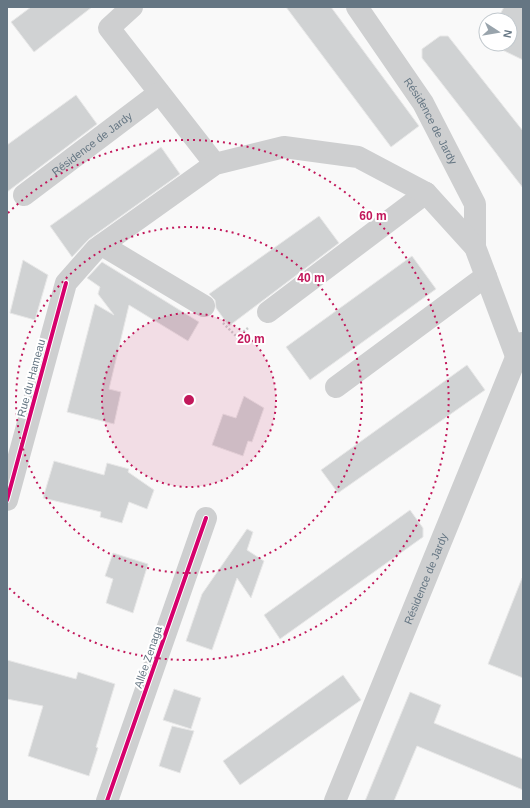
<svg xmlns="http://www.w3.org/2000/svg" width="530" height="808" font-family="Arial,sans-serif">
	<rect width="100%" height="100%" fill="#f9f9f9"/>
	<!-- building -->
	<g fill="#d0d2d3" stroke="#e8e8e8">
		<polygon points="31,7 92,7 34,52 11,22"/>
		<polygon points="286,7 331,7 419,126 391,147"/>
		<polygon points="504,7 523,7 523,60 490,44 510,44 510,20 497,20"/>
		<polygon points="440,36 448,36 523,131 523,188 422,58 422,49"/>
		<polygon points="76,95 97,124 7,192 7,145"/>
		<polygon points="161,147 180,174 89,239 72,257 50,226"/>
		<polygon points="319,216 339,243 229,326 216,308 215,300 209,294"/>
		<polygon points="412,256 436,289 310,380 286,347"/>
		<polygon points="23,260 48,275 35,320 10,313"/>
		<polygon points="102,262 199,322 188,341 129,305 109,389 121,392 114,424 67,412 95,304 114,315 98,294 100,287 87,278"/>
		<polygon points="467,365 485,390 338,493 321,470"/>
		<polygon points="244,396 264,408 252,442 248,441 243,456 212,445 223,414 236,418"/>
		<polygon points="54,461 104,475 107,463 129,469 128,472 154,490 147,509 129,502 122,523 100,517 101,512 43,498"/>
		<polygon points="410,510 423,528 423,537 280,639 264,615"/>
		<polygon points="247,529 253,532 247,550 264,561 251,598 237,578 212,650 186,641 202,594"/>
		<polygon points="113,553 148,564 133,613 106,603 113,579 105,576"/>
		<polygon points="522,578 523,578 523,678 488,664"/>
		<polygon points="7,660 76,679 78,672 115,684 96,747 98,748 89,776 28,756 43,706 7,699"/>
		<polygon points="343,675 361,700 240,785 223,761"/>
		<polygon points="174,689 201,698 191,729 163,720"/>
		<polygon points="410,692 441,705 434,723 523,759 523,790 417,746 394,801 365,801"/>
		<polygon points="172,726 194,731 180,773 159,766"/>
	</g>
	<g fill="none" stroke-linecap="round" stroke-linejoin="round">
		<!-- path -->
		<polyline stroke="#cbcccd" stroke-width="2.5" stroke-dasharray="2 2" stroke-linecap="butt" points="223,323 237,337 248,328"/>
		<!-- minor -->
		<g stroke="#cecfd0" stroke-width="22">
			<polyline points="132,7 109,28 215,164"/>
			<path id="s1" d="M357,7L423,103L475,204V247"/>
			<path id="s2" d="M24,195L159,93"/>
			<polyline points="102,245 204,306"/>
			<polyline points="268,312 426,193"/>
			<polyline points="336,387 486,276"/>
			<polyline points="7,500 66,283 96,249 215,164 284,147 358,157 426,193 475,247 516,356"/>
			<polyline points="107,801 206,518"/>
			<path id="s3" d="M335,801L522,343"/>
		</g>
		<!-- cycleway casing -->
		<g stroke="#fff" stroke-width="6">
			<g id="cycleway">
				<polyline points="7,500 66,283"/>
				<polyline points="107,801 206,518"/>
			</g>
		</g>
		<!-- cycleway -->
		<use href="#cycleway" stroke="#d6006c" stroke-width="4"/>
	</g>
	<!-- distance rings -->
	<circle cx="189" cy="400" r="87" fill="#c2185b" fill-opacity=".12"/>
	<g fill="none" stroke="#c2185b" stroke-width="2" stroke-dasharray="2 4">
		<circle cx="189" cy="400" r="87"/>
		<circle cx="189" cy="400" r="173"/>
		<path d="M8 213A260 260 0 1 1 8 587"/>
	</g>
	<g text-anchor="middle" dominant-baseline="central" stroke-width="4" stroke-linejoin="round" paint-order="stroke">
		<!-- street labels -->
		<g font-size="11" fill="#657683" stroke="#fff">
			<text stroke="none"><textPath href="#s1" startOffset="136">Résidence de Jardy</textPath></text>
			<text stroke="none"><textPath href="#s2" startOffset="85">Résidence de Jardy</textPath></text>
			<text transform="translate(31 378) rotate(-75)">Rue du Hameau</text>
			<text stroke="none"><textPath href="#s3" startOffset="240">Résidence de Jardy</textPath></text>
			<text transform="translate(148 657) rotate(-71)">Allée Zenaga</text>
		</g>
	</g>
	<circle cx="189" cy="400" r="6" fill="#c2185b" stroke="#fff" stroke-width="2"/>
	<g font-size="12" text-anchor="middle" font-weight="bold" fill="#c2185b" stroke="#fff" stroke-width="4" stroke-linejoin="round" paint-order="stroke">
		<text x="373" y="220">60 m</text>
		<text x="311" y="282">40 m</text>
		<text x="251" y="343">20 m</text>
	</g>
	<!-- border -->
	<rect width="530" height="808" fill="none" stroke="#657683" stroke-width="16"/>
	<!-- north arrow -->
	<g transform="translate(498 32) rotate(102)"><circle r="19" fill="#ffffff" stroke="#c1c8cd"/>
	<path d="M0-3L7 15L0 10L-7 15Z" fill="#99a4ac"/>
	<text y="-6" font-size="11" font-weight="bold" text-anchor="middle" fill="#657683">N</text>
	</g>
</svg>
